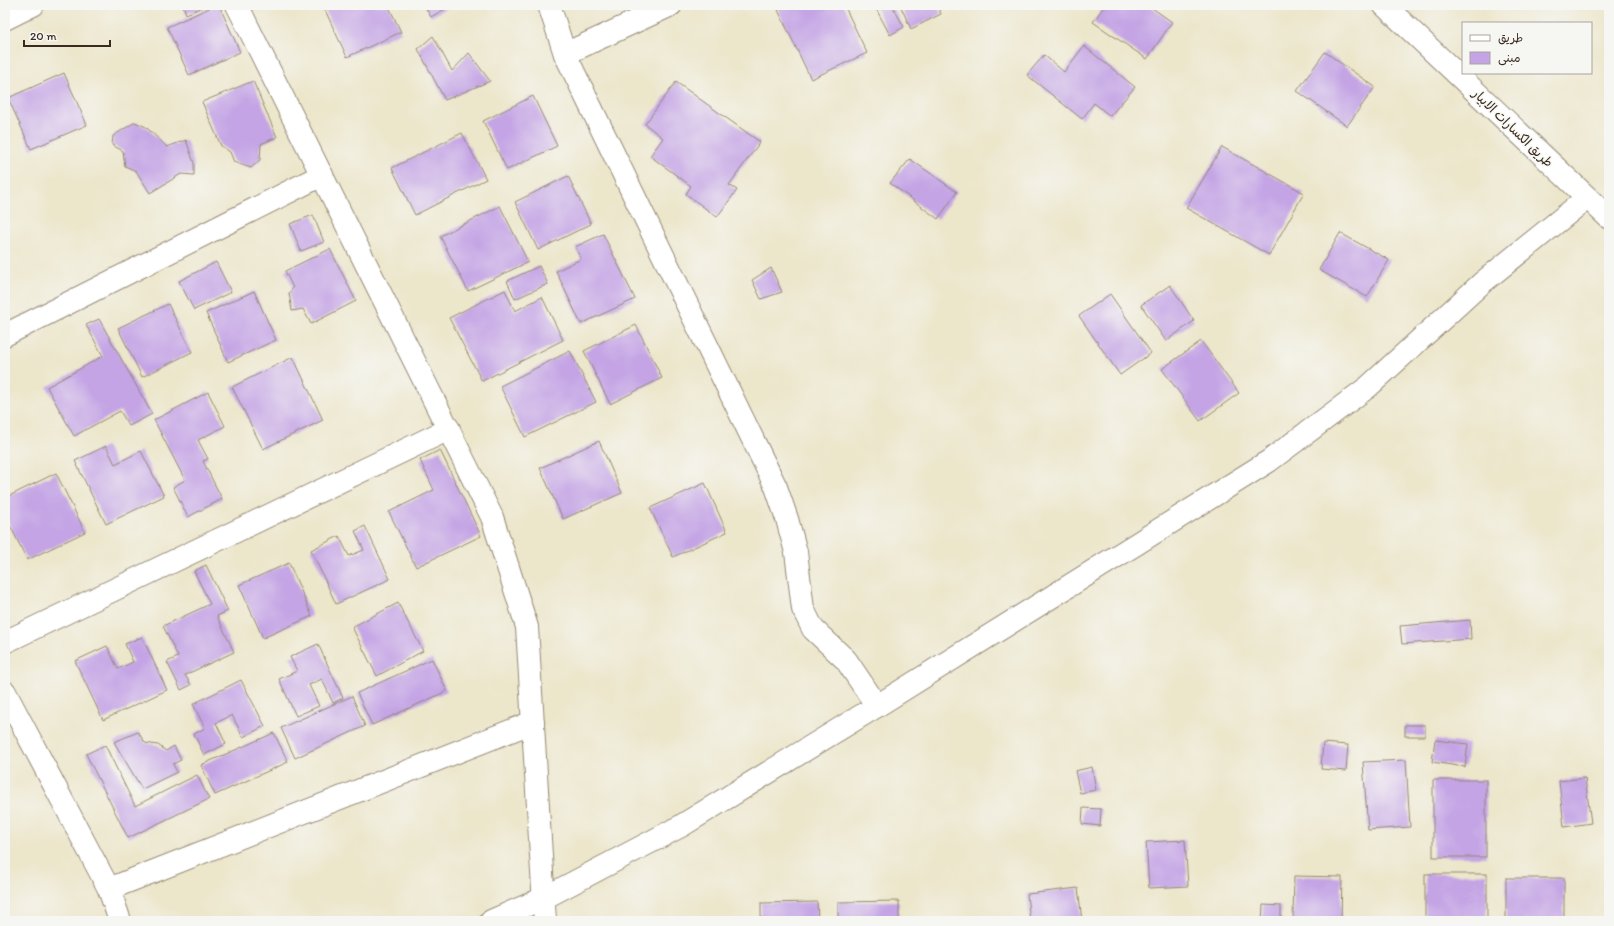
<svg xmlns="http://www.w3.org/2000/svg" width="1614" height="926" font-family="Itim,'Playpen Sans Arabic',sans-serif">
	<rect width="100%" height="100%" fill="#f6f6f2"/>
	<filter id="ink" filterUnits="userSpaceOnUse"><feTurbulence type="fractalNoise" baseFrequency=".025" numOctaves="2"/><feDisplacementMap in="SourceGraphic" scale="8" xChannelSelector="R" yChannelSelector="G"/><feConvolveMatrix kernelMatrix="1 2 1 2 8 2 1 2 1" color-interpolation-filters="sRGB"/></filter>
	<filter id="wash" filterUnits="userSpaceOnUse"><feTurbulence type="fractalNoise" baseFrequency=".012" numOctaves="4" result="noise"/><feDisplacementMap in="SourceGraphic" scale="16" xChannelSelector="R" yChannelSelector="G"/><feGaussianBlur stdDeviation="0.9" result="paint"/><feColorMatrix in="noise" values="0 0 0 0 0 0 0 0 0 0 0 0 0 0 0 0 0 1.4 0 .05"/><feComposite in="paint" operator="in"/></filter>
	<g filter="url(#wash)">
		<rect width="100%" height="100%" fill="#ece6cb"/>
		<g id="blocks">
			<!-- building -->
			<g fill="#c4a4e5">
				<polygon points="183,5 208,5 186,14"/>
				<polygon points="216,5 219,5 240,52 189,75 167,27"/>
				<polygon points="331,5 388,5 401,32 347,57 324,8"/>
				<polygon points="424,5 452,5 431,17"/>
				<polygon points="790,5 844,5 867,53 811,79 778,10"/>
				<polygon points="874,5 892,5 904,27 890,35"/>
				<polygon points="900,5 937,5 941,14 911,29"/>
				<polygon points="1105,5 1148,5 1172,22 1147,59 1093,22"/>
				<polygon points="433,36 452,71 469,53 490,81 445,100 418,49"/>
				<polygon points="1084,46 1135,87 1110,116 1094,103 1082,119 1027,75 1044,55 1064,72"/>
				<polygon points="1325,52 1375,87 1347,126 1297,91"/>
				<polygon points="64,73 87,125 31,149 8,98"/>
				<polygon points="253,81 277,137 261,144 260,160 251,168 234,162 230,152 221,146 202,102"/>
				<polygon points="676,82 760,142 729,185 737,190 717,217 686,194 691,186 650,156 663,138 645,124"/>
				<polygon points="533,96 557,146 507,170 483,121"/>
				<polygon points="135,122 146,127 167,147 186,140 194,163 194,175 181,174 150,193 136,171 125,166 123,151 112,145 113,136"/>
				<polygon points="462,133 486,179 415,215 392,168"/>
				<polygon points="1222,147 1304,193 1269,255 1186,208"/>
				<polygon points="910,159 957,192 938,219 890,183"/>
				<polygon points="568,176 591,224 538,250 515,202"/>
				<polygon points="500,206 528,262 468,291 440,236"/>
				<polygon points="313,215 324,242 301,251 290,224"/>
				<polygon points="1340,233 1389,260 1367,297 1319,270"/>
				<polygon points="603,234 635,299 581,324 556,271 581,259 575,247"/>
				<polygon points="330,249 356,301 311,324 303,309 292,311 289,293 293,288 285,271"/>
				<polygon points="216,262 231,292 194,310 179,281"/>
				<polygon points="539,266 548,284 515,299 507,281"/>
				<polygon points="771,268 782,292 761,299 752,280"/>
				<polygon points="1170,285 1194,321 1166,341 1141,305"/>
				<polygon points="505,290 515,311 542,297 563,340 482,381 449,318"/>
				<polygon points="254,291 276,340 228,362 206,313"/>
				<polygon points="1110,294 1151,353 1120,375 1079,316"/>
				<polygon points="168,304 192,352 142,377 118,328"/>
				<polygon points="99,319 152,414 129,426 120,411 74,436 47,387 103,356 86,325"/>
				<polygon points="636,325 662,378 610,404 584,351"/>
				<polygon points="1201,341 1239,393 1200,421 1162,369"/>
				<polygon points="570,351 596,402 525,437 500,386"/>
				<polygon points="293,357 323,420 263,449 232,387"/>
				<polygon points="208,392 225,426 198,440 208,459 203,461 222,499 188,517 173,487 185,480 154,420"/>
				<polygon points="599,441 622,493 563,519 540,468"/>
				<polygon points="106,446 115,464 141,451 164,496 106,524 75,461"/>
				<polygon points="440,450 481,536 416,567 389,512 434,490 420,460"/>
				<polygon points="56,473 85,532 27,560 5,515 5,498"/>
				<polygon points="705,483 727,532 673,557 650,508"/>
				<polygon points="365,526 390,579 336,604 311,550 339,536 349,556 364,550 355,531"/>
				<polygon points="289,563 312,616 263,638 239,585"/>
				<polygon points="206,565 228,611 217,616 234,652 185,675 191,685 181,690 167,662 178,657 163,626 210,604 194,571"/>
				<polygon points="398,603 423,651 377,676 352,627"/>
				<polygon points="1470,620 1471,639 1402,644 1400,626"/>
				<polygon points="142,637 167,690 103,720 75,661 107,646 118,669 133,662 125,644"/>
				<polygon points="318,644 343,698 333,703 322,679 309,685 319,706 296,716 279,679 297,671 290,657"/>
				<polygon points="432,659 447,691 372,725 357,693"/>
				<polygon points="241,680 265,726 243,737 232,715 216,723 226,744 204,755 194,734 205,728 193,704"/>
				<polygon points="352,696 365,726 295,758 281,728"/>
				<rect x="1405" y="725" width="20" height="11"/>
				<polygon points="138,732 145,743 158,745 166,751 174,746 181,760 173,764 177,772 142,789 114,742"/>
				<polygon points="274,733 288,762 215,795 201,765"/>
				<polygon points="1435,740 1468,744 1465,767 1432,762"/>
				<polygon points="1323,743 1348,745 1346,771 1321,769"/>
				<polygon points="105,745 135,806 197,775 209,799 128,838 86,754"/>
				<polygon points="1406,760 1410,827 1368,830 1363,762"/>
				<polygon points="1092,767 1096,790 1080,793 1075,771"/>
				<polygon points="1585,778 1591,823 1564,827 1559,781"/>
				<rect x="1433" y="780" width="53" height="77"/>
				<polygon points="1083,808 1101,809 1100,826 1082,824"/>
				<polygon points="1185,840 1188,886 1149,888 1146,842"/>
				<rect x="1425" y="874" width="62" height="47"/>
				<polygon points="1294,876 1342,877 1341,921 1293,921"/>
				<rect x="1506" y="878" width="58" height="43"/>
				<polygon points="1078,888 1082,921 1030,921 1027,894"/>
				<polygon points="899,901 899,921 838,921 838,902"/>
				<polygon points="817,902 818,921 761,921 761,903"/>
				<polygon points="1263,905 1281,906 1281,921 1262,921"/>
			</g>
		</g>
	</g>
	<g filter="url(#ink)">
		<use href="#blocks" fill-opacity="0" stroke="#948874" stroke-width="1"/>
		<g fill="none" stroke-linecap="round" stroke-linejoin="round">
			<!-- minor casing -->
			<g stroke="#948874" stroke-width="24">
				<g id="minor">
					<polyline points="237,5 492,517 527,627 545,921"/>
					<polyline points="549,5 565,54"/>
					<polyline points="671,5 565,54 776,487 787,519 796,552 803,609 813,629 846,660 877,706"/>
					<polyline points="1384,5 1609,218"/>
					<polyline points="5,19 33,5"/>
					<polyline points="5,335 322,175"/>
					<polyline points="5,642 449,429"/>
					<polyline points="5,692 109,889 120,921"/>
					<polyline points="109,889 533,722"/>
					<polyline points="491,921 544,898 681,826 877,706 1269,461 1368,387 1483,282 1587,198"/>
				</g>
			</g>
			<!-- minor -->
			<use href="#minor" stroke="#fff" stroke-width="22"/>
		</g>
	</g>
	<g text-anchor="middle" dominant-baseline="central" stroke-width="3" stroke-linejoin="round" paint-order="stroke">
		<!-- street labels -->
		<g font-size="13" fill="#3b2a1e" stroke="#f6f6f2">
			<text transform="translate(1513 128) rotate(44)">طريق الكسارات الابيار</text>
		</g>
	</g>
	<!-- margin -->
	<rect width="1614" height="926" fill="none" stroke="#f6f6f2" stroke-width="20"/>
	<!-- legend -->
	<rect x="1462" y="22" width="130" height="52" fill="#f6f6f2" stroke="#aba49d"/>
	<rect x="1470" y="35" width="20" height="6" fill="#ffffff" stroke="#aba49d"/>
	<text x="1498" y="42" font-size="12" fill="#3b2a1e">طريق</text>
	<rect x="1470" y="52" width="20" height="12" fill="#c4a4e5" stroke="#aba49d"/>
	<text x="1498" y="62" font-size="12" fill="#3b2a1e">مبنى</text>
	<!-- scale -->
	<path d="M24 40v6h86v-6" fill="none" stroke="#3b2a1e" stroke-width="2"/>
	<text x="30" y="40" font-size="12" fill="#3b2a1e" stroke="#f6f6f2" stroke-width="3" paint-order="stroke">20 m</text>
</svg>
